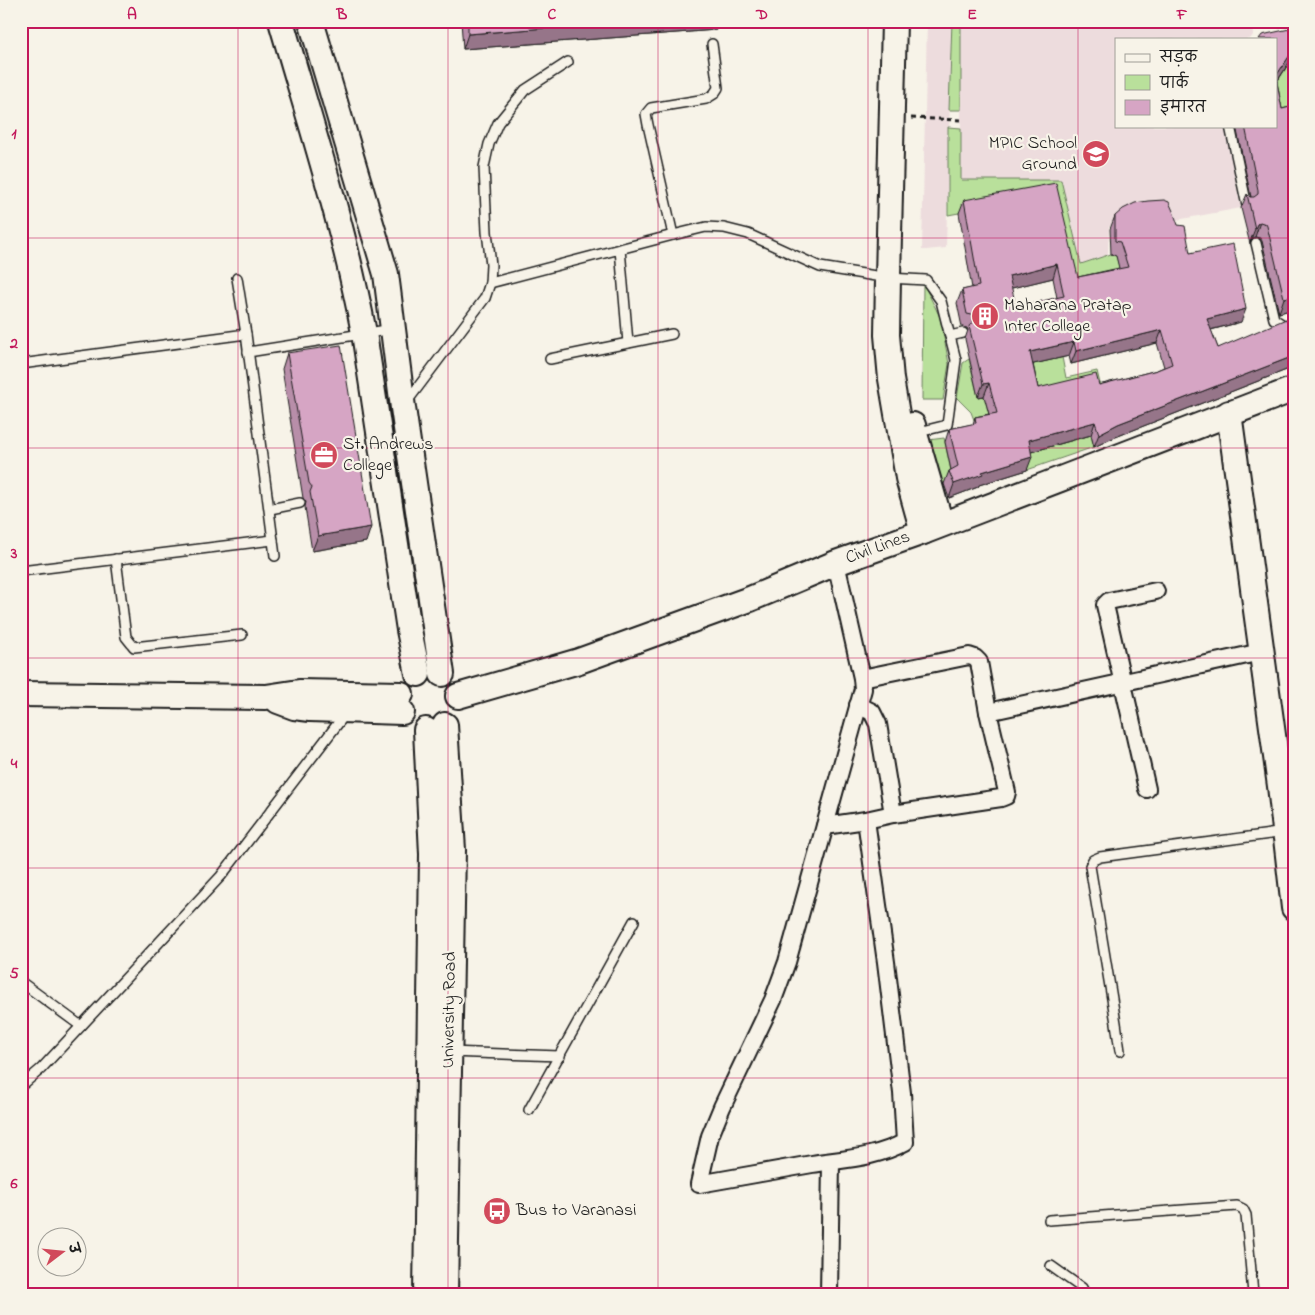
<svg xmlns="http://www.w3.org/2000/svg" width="1315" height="1315" font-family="'Indie Flower','Playpen Sans Deva',sans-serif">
	<rect width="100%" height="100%" fill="#f7f3e8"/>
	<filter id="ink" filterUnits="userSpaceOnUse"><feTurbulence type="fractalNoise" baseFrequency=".02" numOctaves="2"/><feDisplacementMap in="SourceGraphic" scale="10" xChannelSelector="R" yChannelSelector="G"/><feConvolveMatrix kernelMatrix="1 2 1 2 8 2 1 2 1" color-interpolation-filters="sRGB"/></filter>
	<g filter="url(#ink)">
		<!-- built -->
		<g fill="#eddcdd">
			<polygon points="927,21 952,21 946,248 926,250 922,250"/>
			<polygon points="961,21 1252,21 1253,35 1250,39 1116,39 1116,126 1224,126 1241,208 1171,221 1122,217 1109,227 1108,255 1081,264 1061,180 961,180"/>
		</g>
		<!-- green -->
		<g fill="#b9e09b" stroke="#6a7e5c">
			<polygon points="952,21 961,21 961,110 949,110"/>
			<polygon points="1294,56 1294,120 1276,124 1276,83"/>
			<polygon points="948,127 961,128 961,180 1061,180 1081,264 1111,254 1116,256 1123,280 1074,290 1051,196 948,215"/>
			<polygon points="923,283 940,317 949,364 943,400 922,400"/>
			<polygon points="1062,357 1066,378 1097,371 1103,396 1033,401 1025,366"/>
			<polygon points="969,359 978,397 984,396 992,426 974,420 971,412 957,398 963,363"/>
			<polygon points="1091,435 1094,447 1027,470 1024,454"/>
			<polygon points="944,438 953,480 944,484 931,472 928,440"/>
		</g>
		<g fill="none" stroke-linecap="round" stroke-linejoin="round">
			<!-- lane casing -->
			<g stroke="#1c1c1c" stroke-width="12">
				<g id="lane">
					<polyline points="1230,126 1247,206"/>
					<polyline points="673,235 648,125 646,114 651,108 706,99 714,94 718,88 712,44"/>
					<polyline points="1256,243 1274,319 1285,326 1294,350"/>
					<polyline points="620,249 628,343"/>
					<polyline points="237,278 246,334"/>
					<polyline points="490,283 673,235 706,227 724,228 748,234 820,267 888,278 926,280 941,301 956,360 947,425 915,433"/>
					<polyline points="950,336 963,333"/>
					<polyline points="248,352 393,329"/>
					<polyline points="550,359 672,334"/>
					<polyline points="21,364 246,334 275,556"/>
					<polyline points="406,403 485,298 490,283 491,265 487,232 484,167 489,144 498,123 525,90 568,62"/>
					<polyline points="270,509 300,503"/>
					<polyline points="116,559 126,637 134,647 242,635"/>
					<polyline points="21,571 273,540"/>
					<polyline points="21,982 81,1026"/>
					<polyline points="1120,1051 1116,1023 1090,866 1093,860 1100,857 1285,832"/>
					<polyline points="450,1052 560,1056"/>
					<polyline points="21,1086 41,1069 221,876 346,713"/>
					<polyline points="529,1110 634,921"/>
					<polyline points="1049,1220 1237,1206 1243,1209 1246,1215 1253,1294"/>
					<polyline points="1051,1266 1082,1288 1085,1294"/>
				</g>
			</g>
			<!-- street casing -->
			<g stroke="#1c1c1c" stroke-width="20">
				<g id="street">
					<path d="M836,563L862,678L863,689L787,962L773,1000L722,1107L710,1136L699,1184C737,1177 774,1171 812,1164C844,1159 876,1158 905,1142L902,1093L886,962L866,820"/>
					<polyline points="858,705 872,712 878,724 893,814"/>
					<polyline points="988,712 1261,652"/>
					<polyline points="1147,789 1105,605 1109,601 1156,591"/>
					<polyline points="825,826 866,820 893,814 1001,798 1006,796 1007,792 988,712 979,662 975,658 969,656 862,678"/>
					<polyline points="829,1294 831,1162"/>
				</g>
			</g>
			<!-- secondary casing -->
			<g stroke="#1c1c1c" stroke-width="28">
				<g id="secondary">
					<path d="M281,21C311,125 344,227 364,333L409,630L418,674"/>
					<polyline points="311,21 386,274 403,408 442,674"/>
					<polyline points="894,21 888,278 887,335 891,379 908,478 923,532"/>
					<polyline points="1229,413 1280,786 1294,908"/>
					<polyline points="913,425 915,434 941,524"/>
					<polyline points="21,694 266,697 299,692 401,694"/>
					<polyline points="458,696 579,661 750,599 836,563 923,532 1294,389"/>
					<polyline points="278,701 294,707 310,709 402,712"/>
					<polyline points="426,730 432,854 426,1294"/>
					<polyline points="445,1294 453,850 445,725"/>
				</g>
			</g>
			<!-- path -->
			<polyline stroke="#1c1c1c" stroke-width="3" stroke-dasharray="5 4" stroke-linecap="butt" points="911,118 961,120"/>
			<!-- lane -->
			<use href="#lane" stroke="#f7f3e8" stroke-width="9"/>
			<!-- street -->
			<use href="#street" stroke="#f7f3e8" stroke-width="16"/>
			<!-- secondary -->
			<use href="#secondary" stroke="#f7f3e8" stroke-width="24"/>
		</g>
		<!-- wall -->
		<g fill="#b88ea9" stroke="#1c1c1c" fill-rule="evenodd">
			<polygon points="461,21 719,21 716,30 463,49"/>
			<polygon points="1276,39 1294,55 1277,82 1282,109 1294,106 1294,309 1279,313 1262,241 1260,238 1255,237 1251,239 1250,244 1241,208 1247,194 1250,197 1251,197 1236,126 1276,126"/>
			<path d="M964,200L1078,277L1119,268L1116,256L1111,254L1110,229L1115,216L1178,225L1190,253L1241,322L1211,330L1218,348L1294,340V367L1113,438L1094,447L1091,435L1031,452L1027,470L979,485L978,487L949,498L944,484L949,471L951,470L945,442L949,429L973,424L975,417L989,414L984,396L978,397L965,339L968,330L967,328L962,327L957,303L962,290L972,288L959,213ZM1053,278L1057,298L1016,307L1011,288ZM1157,343L1164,367L1157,370L1099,385L1038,388L1033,364L1069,356L1071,364Z"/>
			<polygon points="287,353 366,542 312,551 305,507 306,502 303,498 282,369"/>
		</g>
		<!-- shaded-wall -->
		<g fill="#967489" stroke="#1c1c1c">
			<polygon points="637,21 719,21 716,30 463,49 468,34"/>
			<polygon points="1294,49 1294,55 1276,83 1276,76"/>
			<polygon points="1260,222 1255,237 1251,239 1257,224"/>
			<polygon points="1057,264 1053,278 1004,290 1009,276"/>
			<polygon points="1294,296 1294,309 1279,313 1284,298"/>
			<polygon points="1246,309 1241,322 1202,332 1207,319"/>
			<polygon points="1162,330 1157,343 1071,364 1076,351"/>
			<polygon points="1074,342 1069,356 1025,366 1030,352"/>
			<polygon points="1294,356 1294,367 1113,438 1094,447 1099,434 1118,424"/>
			<polygon points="989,383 984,396 978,397 983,384"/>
			<polygon points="1095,422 1091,435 1024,454 1029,440"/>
			<polygon points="1032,457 1027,470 979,485 978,487 949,498 954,484 982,472"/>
			<polygon points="371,527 366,542 312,551 318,536"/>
		</g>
		<!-- building -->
		<g fill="#d6a5c4" stroke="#1c1c1c" fill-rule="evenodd">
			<polygon points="468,21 637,21 468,34"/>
			<polygon points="1294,28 1294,49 1276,76 1276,39 1259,39 1262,35"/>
			<polygon points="1276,78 1282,109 1294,106 1294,296 1284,298 1267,226 1266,224 1260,222 1257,224 1255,229 1247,194 1250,197 1254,197 1258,194 1258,190 1245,126 1276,126"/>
			<path d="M1056,183L1078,277L1128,267L1120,242L1115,241V216L1123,209L1135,203L1148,201L1164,200L1169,202L1173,211L1178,225L1185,226L1190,253L1233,244L1246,309L1207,319L1218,348L1286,319L1294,340V356L1118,424L1099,434L1095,422L1029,440L1032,457L982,472L983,474L954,484L949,471L958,466L949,429L976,423L975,417L997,413L989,383L983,384L969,326L972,324L974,319L972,315L967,314L962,290L979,286L964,200ZM1057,264L1064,296L1016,307L1009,276ZM1162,330L1172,364L1157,370L1099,385L1096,374L1038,388L1030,352L1074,342L1076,351Z"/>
			<polygon points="341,345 371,527 318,536 310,492 312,487 309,483 287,353"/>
		</g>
	</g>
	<!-- grid -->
	<path fill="none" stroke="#c2185b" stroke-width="1" stroke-opacity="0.55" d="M238,21V1294M448,21V1294M658,21V1294M868,21V1294M1078,21V1294M21,238H1294M21,448H1294M21,658H1294M21,868H1294M21,1078H1294"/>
	<!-- icons -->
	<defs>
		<g id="school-disc" transform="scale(1.4375)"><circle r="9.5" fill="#d1495b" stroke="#f7f3e8"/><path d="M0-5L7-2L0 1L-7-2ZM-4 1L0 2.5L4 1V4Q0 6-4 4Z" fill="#fff"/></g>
		<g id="building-disc" transform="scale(1.4375)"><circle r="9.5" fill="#d1495b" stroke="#f7f3e8"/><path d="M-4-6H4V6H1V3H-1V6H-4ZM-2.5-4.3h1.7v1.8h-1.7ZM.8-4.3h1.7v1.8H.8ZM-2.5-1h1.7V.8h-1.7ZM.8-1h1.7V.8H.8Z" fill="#fff"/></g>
		<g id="office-disc" transform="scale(1.4375)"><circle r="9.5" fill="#d1495b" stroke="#f7f3e8"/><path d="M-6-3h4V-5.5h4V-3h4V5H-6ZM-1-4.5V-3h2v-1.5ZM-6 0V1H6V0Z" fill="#fff"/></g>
		<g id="bus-disc" transform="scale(1.4375)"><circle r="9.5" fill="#d1495b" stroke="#f7f3e8"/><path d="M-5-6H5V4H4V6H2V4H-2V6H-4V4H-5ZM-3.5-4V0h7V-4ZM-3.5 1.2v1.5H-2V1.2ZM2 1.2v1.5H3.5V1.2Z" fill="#fff"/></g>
	</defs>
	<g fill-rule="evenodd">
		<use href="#school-disc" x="1096" y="154"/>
		<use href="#building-disc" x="985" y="316"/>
		<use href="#office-disc" x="324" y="455"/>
		<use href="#bus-disc" x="497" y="1211"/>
	</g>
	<g text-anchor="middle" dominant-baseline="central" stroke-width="4.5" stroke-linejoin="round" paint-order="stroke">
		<!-- poi labels -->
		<g font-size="18" fill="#1c1c1c" stroke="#f7f3e8" text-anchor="start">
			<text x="1077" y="144" text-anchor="end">MPIC School<tspan x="1077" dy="21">Ground</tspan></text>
			<text x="1004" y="306">Maharana Pratap<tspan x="1004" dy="21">Inter College</tspan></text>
			<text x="343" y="445">St. Andrews<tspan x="343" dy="21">College</tspan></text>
			<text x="516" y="1211">Bus to Varanasi</text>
		</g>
		<!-- street labels -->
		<g font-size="18" fill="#1c1c1c" stroke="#f7f3e8">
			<text transform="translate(878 548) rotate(-20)">Civil Lines</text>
			<text transform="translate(450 1010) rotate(-89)">University Road</text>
		</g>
	</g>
	<!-- margin -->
	<rect width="1315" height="1315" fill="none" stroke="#f7f3e8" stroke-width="55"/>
	<!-- legend -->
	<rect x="1115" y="38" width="162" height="90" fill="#f7f3e8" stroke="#9f9d96"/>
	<rect x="1125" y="54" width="25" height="8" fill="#f7f3e8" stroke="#9f9d96"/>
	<text x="1160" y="62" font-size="15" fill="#1c1c1c">सड़क</text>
	<rect x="1125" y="75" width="25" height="15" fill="#b9e09b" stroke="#9f9d96"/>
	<text x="1160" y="88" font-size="15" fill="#1c1c1c">पार्क</text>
	<rect x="1125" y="100" width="25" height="15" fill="#d6a5c4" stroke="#9f9d96"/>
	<text x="1160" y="112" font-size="15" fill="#1c1c1c">इमारत</text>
	<!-- north arrow -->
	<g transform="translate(62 1252) rotate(74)"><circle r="24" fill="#f7f3e8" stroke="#9f9d96"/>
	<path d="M0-4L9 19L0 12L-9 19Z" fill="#d1495b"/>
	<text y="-8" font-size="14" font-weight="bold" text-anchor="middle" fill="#1c1c1c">उ</text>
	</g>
	<rect x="28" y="28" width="1260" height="1260" fill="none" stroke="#c2185b" stroke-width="2"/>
	<g font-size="16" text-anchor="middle" font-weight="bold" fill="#c2185b">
		<text x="132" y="19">A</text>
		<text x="342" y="19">B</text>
		<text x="552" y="19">C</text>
		<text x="762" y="19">D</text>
		<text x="972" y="19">E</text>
		<text x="1182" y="19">F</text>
		<text x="14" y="138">1</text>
		<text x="14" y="348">2</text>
		<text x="14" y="558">3</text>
		<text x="14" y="768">4</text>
		<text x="14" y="978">5</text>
		<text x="14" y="1188">6</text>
	</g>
</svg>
